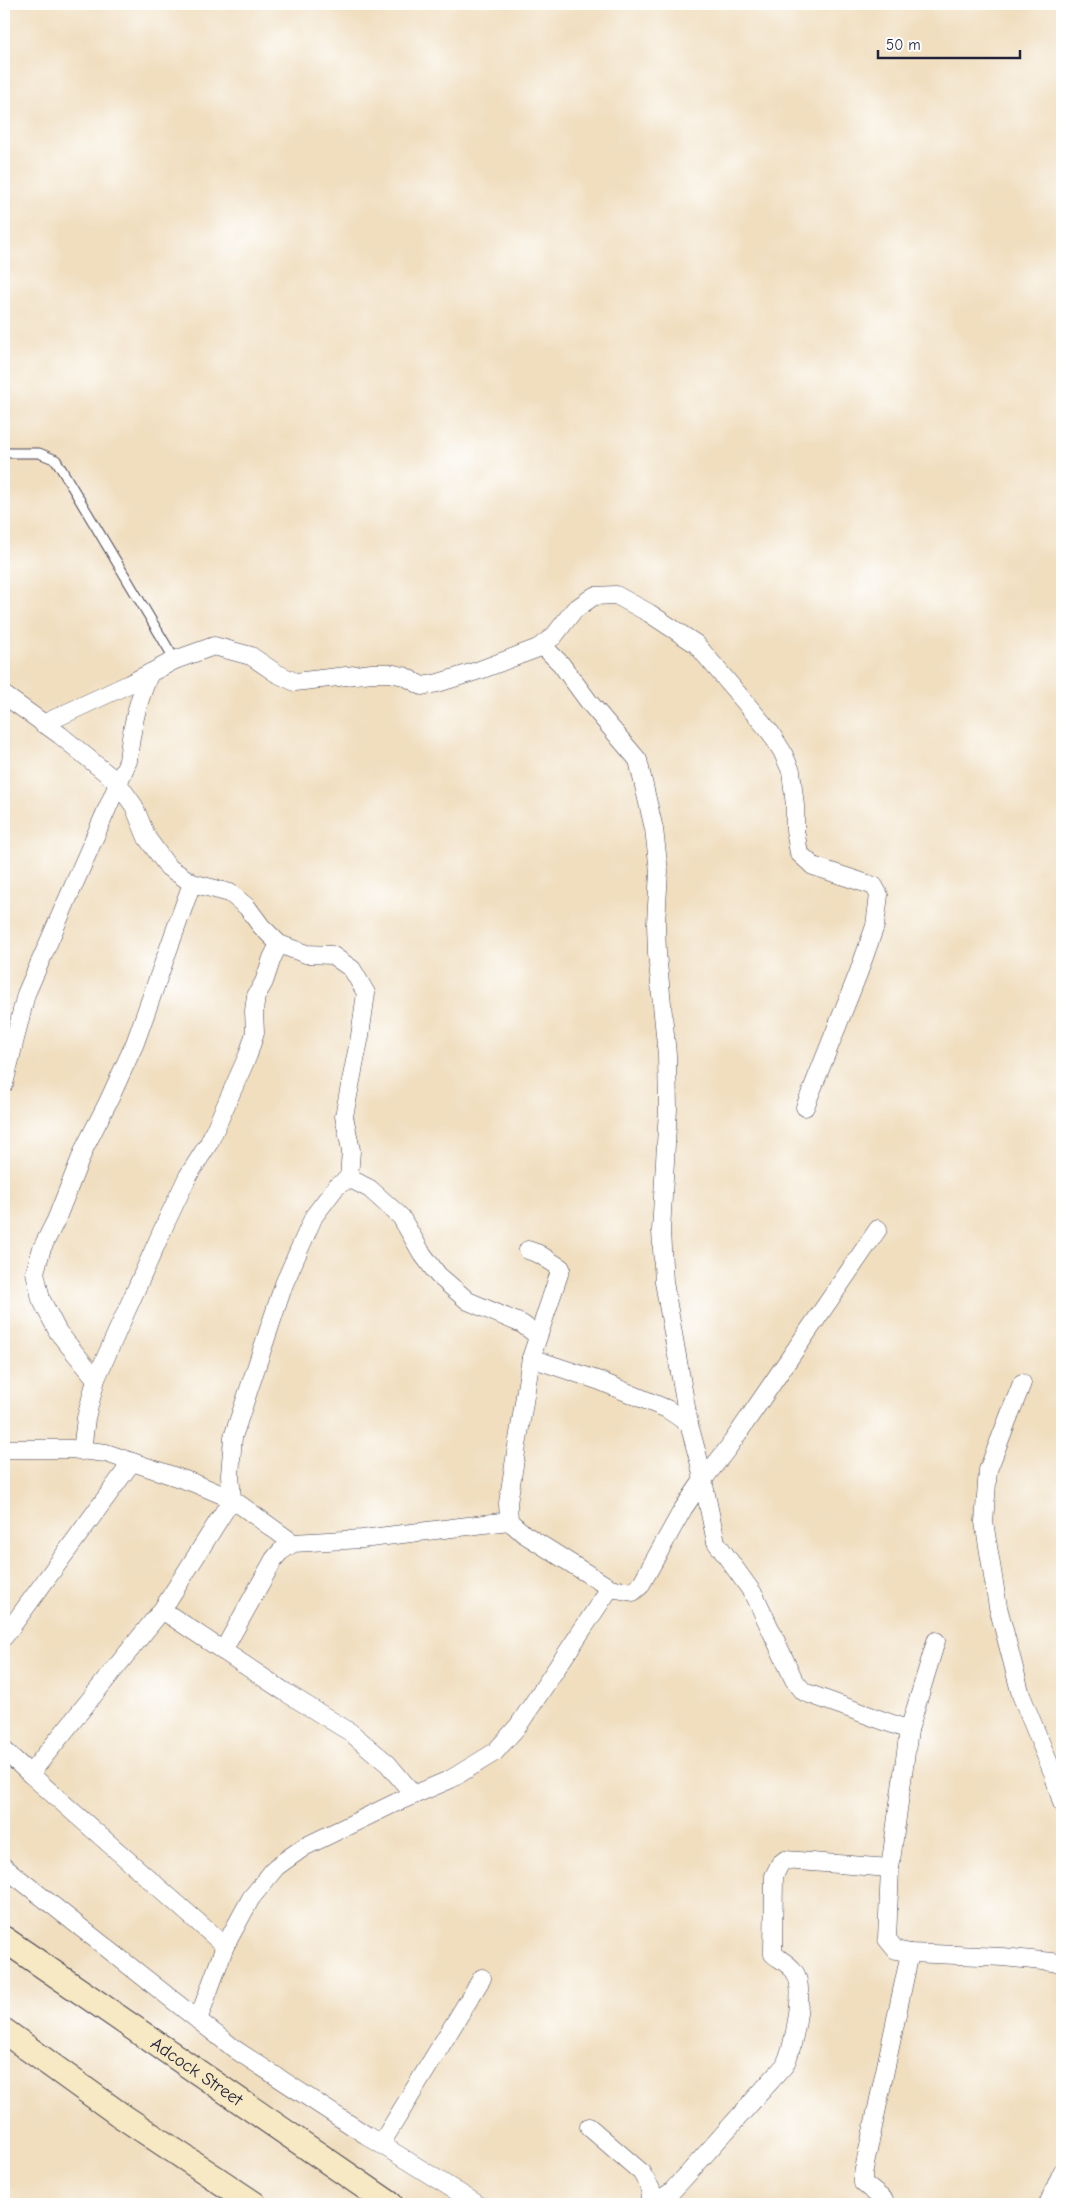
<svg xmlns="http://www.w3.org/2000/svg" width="1066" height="2208" font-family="'Comic Neue',sans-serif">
	<rect width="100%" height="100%" fill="#fff"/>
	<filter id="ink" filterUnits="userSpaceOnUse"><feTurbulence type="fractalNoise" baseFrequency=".02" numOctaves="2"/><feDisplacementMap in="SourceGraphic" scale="10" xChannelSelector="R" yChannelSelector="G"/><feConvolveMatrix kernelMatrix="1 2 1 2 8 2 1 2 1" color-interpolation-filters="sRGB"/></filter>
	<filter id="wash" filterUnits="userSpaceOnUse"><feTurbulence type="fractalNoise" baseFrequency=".0096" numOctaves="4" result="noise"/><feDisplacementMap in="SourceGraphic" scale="20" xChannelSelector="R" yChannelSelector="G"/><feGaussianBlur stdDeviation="1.12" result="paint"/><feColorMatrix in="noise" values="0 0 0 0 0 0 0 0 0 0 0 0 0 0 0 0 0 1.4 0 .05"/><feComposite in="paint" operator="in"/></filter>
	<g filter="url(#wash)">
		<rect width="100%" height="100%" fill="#f0debf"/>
	</g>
	<g filter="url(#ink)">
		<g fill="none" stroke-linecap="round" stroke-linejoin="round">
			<!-- lane casing -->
			<g stroke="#413e4f" stroke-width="11">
				<polyline id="lane" points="4,453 39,453 56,460 175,660"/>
			</g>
			<!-- street casing -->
			<g stroke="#413e4f" stroke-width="19">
				<g id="street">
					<polyline points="542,645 561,664 589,702 638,760 654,829 659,871 656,923 657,953 667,1055 668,1109 661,1231 664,1282 689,1424"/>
					<polyline points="4,695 60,735 117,782 134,806 147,838 168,867 192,883 230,893 247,907 261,926 279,944 306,954 332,955 352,969 366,993 360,1036 344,1116 351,1150 349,1178"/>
					<polyline points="43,724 129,684 175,660 214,646 251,656 276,673 295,682 372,673 389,673 404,676 422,686 438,683 480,670 538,648 554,636 574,610 594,596 616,595 649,613 696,644 770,732 782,751 791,771 795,806 795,830 799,853 813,866 874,886 879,895 875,926 858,974 805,1107"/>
					<path d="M4,1084L26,994L128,761C131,730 137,701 150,673"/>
					<polyline points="531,1358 600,1381 667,1409 689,1424 699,1461 716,1542 755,1596 794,1680 804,1692 909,1730"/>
					<polyline points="96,1379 58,1332 41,1299 35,1272 42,1248 56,1220 85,1147 109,1100 135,1043 192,883"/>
					<polyline points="1022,1383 988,1470 984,1522 998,1607 1021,1695 1053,1773 1062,1803"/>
					<polyline points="4,1449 71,1449 106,1453 194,1483 232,1499 293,1543"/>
					<polyline points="82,1451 86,1418 96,1379 167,1220 188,1176 209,1143 248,1055 255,1033 254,1011 256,996 264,982 272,958 279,944"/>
					<polyline points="610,1588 633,1592 640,1586 683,1509 703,1480 728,1448 878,1229"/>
					<polyline points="162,1610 285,1692 350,1732 388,1764 414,1795"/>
					<polyline points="4,1637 132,1462"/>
					<polyline points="936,1641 909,1730 890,1868 887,1939 896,1950 910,1953 1003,1957 1062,1963"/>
					<polyline points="223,1651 274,1559 280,1552 293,1543 362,1539 509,1521"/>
					<polyline points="4,1750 30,1774"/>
					<polyline points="4,1867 236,2050 366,2135 477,2204"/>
					<polyline points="225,1946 30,1774 162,1610 232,1499 230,1475 233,1437 284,1284 314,1216 336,1187 349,1178 370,1189 401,1217 421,1252 438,1275 468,1301 522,1324 537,1335"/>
					<polyline points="198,2020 225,1946 251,1898 276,1867 304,1847 395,1803 451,1779 495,1752 518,1726 610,1588 524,1534 509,1521 508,1503 531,1358 561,1268 539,1254 528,1250"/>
					<polyline points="589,2127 641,2172 651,2189 649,2204"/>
					<polyline points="381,2144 482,1978"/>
					<path d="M652,2204L671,2192L686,2176L785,2065C793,2047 807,1988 794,1971C789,1964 779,1959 773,1954L774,1876L780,1864L785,1860L890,1868"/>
					<polyline points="883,2204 884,2200 863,2183 863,2174 910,1953"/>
					<polyline points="1048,2204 1062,2172"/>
				</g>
			</g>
			<!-- secondary casing -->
			<g stroke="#413e4f" stroke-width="27">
				<g id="secondary">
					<path id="s1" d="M4,1939L390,2204"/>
					<polyline points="4,2031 119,2114 254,2204"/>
				</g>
			</g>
			<!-- lane -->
			<use href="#lane" stroke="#fff" stroke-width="9"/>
			<!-- street -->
			<use href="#street" stroke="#fff" stroke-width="18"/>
			<!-- secondary -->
			<use href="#secondary" stroke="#f7e9c3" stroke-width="25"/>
		</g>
	</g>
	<g text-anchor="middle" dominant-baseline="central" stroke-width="4" stroke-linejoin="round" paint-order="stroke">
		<!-- street labels -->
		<g font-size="18" fill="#22223b" stroke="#fff">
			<text stroke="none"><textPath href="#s1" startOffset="234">Adcock Street</textPath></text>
		</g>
	</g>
	<!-- margin -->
	<rect width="1066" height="2208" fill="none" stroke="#fff" stroke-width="20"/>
	<!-- scale -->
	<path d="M878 50v8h142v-8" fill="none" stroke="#22223b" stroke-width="2.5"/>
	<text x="886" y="50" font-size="15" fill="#22223b" stroke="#ffffff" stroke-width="4" paint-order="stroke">50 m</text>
</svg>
